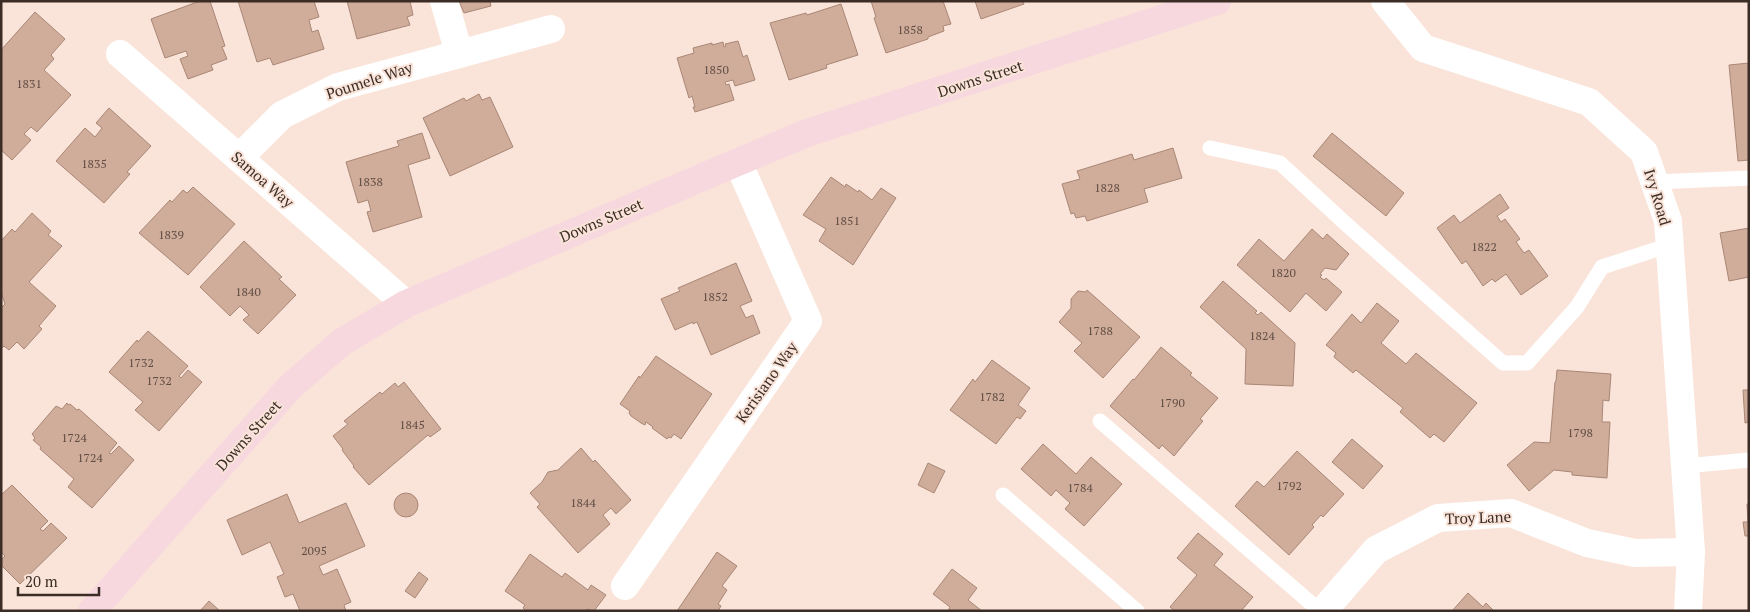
<svg xmlns="http://www.w3.org/2000/svg" width="1750" height="612" font-family="'PT Serif',serif">
	<rect width="100%" height="100%" fill="#fae4d9"/>
	<!-- building -->
	<g fill="#d0ac9a" stroke="#a98776">
		<polygon points="200,1 210,1 225,46 222,47 227,59 211,65 213,70 188,79 180,59 188,56 186,51 165,58 151,19"/>
		<polygon points="238,1 314,1 319,17 309,20 312,32 318,30 324,49 273,65 270,58 257,62"/>
		<polygon points="347,1 410,1 413,15 407,17 410,25 357,39"/>
		<polygon points="459,1 490,1 491,6 464,13"/>
		<polygon points="871,1 943,1 951,24 943,26 944,31 928,37 928,39 886,53 874,18 876,17"/>
		<polygon points="975,1 1023,1 1024,4 981,19"/>
		<polygon points="841,4 858,55 826,65 827,68 789,80 770,23 806,13 807,15"/>
		<polygon points="35,12 65,39 51,55 54,59 44,70 71,95 37,132 31,127 24,134 31,140 12,160 1,150 1,50"/>
		<polygon points="738,41 743,57 747,55 755,80 735,86 733,80 725,82 726,85 729,84 734,100 695,112 693,107 695,107 692,96 689,98 677,58 694,53 693,48 712,43 712,45 723,42 724,47 726,46 725,44"/>
		<polygon points="1749,63 1749,160 1738,161 1729,65"/>
		<polygon points="479,94 482,100 490,97 513,147 450,176 423,118 464,98 466,101"/>
		<polygon points="109,108 151,146 127,172 130,174 104,203 56,161 85,128 95,137 102,128 96,123"/>
		<polygon points="422,133 430,158 408,165 422,217 373,232 367,212 371,211 368,200 358,203 346,162 399,146 397,141"/>
		<polygon points="1332,133 1404,193 1386,216 1313,156"/>
		<polygon points="1173,148 1182,178 1144,189 1148,202 1087,221 1085,216 1076,218 1074,213 1071,214 1062,184 1080,179 1077,171 1132,154 1134,160"/>
		<polygon points="831,177 845,187 846,184 858,192 859,190 872,200 881,188 896,198 853,265 819,241 826,229 803,215"/>
		<polygon points="193,187 235,224 188,275 139,233 170,200 172,202 183,190 187,193"/>
		<polygon points="1500,194 1509,208 1497,216 1501,222 1505,219 1520,239 1516,242 1524,253 1529,250 1548,276 1521,295 1506,274 1495,282 1492,279 1483,286 1466,261 1462,264 1437,228 1454,215 1460,223"/>
		<polygon points="32,213 51,231 48,235 62,246 29,282 56,306 39,326 42,329 24,349 17,342 9,350 4,346 1,349 1,308 5,304 1,292 1,241 12,229 15,232"/>
		<polygon points="1749,228 1749,277 1729,281 1720,233"/>
		<polygon points="1312,229 1323,239 1327,234 1349,254 1336,270 1325,268 1320,274 1322,275 1320,277 1324,280 1326,278 1342,292 1326,311 1306,293 1290,312 1237,265 1259,239 1284,261"/>
		<polygon points="244,241 282,277 279,279 296,295 258,334 243,320 249,315 240,306 230,316 200,287"/>
		<polygon points="736,263 752,301 740,306 746,318 753,315 760,333 711,355 697,322 693,324 693,322 675,330 661,299 680,291 678,288"/>
		<polygon points="1223,281 1257,311 1255,313 1258,315 1261,312 1295,343 1293,386 1245,384 1246,349 1200,307"/>
		<polygon points="1087,290 1140,337 1103,378 1074,351 1082,343 1059,322 1071,308 1071,299 1078,291 1086,292"/>
		<polygon points="1377,303 1399,321 1381,343 1406,364 1416,353 1477,403 1444,442 1434,434 1430,438 1400,412 1403,408 1356,370 1353,373 1334,357 1336,353 1326,345 1352,314 1361,323"/>
		<polygon points="148,331 188,366 179,376 181,378 188,370 202,382 159,431 135,410 143,402 109,372 137,340 138,342"/>
		<polygon points="1161,347 1192,373 1190,375 1218,398 1200,419 1203,421 1174,456 1162,445 1159,449 1110,406 1133,379 1134,380"/>
		<polygon points="656,356 712,394 681,439 674,434 671,438 669,437 667,439 652,428 653,427 646,422 645,425 641,423 631,416 629,413 630,411 620,404 639,376 640,378"/>
		<polygon points="992,360 1030,388 1018,405 1026,411 1020,419 1017,417 996,444 950,410 973,379 975,382"/>
		<polygon points="1557,370 1611,374 1609,401 1603,400 1602,422 1610,422 1607,478 1572,475 1572,472 1554,470 1529,491 1507,465 1534,442 1550,443 1555,382 1556,381"/>
		<polygon points="404,382 441,429 430,437 428,435 369,485 353,467 354,466 342,450 343,449 333,436 348,424 344,421 380,392 382,394 395,383 398,387"/>
		<polygon points="1743,390 1749,390 1749,422 1745,423"/>
		<polygon points="67,403 68,405 70,404 77,410 79,409 117,443 109,453 111,454 119,446 134,460 92,508 68,487 74,479 40,449 41,447 33,440 35,438 32,434 56,406 62,409"/>
		<polygon points="1352,439 1383,466 1363,489 1332,462"/>
		<polygon points="1043,444 1076,474 1091,457 1122,484 1084,526 1065,509 1070,503 1056,490 1051,496 1021,469"/>
		<polygon points="581,448 593,462 595,460 631,500 616,514 611,508 603,515 610,524 578,553 537,507 540,504 530,493 542,482 548,472 558,470"/>
		<polygon points="1297,451 1344,494 1323,517 1321,515 1312,525 1314,527 1289,555 1235,506 1257,481 1264,487"/>
		<polygon points="928,463 945,471 934,493 918,485"/>
		<polygon points="12,485 48,521 40,529 43,531 51,523 67,538 20,584 1,565 1,560 5,556 1,552 1,495"/>
		<circle cx="406" cy="505" r="12"/>
		<polygon points="287,494 299,523 346,503 365,546 319,566 323,575 337,569 351,602 344,605 346,611 300,611 293,594 285,597 277,577 284,574 270,542 242,555 227,520"/>
		<polygon points="1747,504 1749,504 1749,536 1745,536 1743,522 1748,522"/>
		<polygon points="1198,533 1223,554 1214,565 1253,597 1241,611 1175,611 1170,607 1197,575 1177,558"/>
		<polygon points="717,552 737,566 722,586 727,590 718,604 721,606 718,611 677,611"/>
		<polygon points="530,554 562,577 565,573 588,590 591,585 606,595 594,611 587,609 586,611 526,611 523,608 525,605 505,591"/>
		<polygon points="952,569 977,588 968,600 982,611 948,611 950,607 933,594"/>
		<polygon points="419,572 428,579 415,598 405,591"/>
		<polygon points="1468,593 1483,607 1486,603 1494,611 1452,611"/>
		<polygon points="209,601 220,611 200,611"/>
	</g>
	<g fill="none" stroke-linecap="round" stroke-linejoin="round">
		<!-- service -->
		<g stroke="#fff" stroke-width="15">
			<polyline points="1210,148 1280,163 1346,224 1503,363 1527,363 1577,307 1602,267 1670,245"/>
			<polyline points="1654,182 1749,178"/>
			<polyline points="1100,421 1320,611"/>
			<polyline points="1685,466 1749,460"/>
			<polyline points="1003,495 1137,611"/>
		</g>
		<!-- minor -->
		<g stroke="#fff" stroke-width="28">
			<polyline points="444,1 459,53"/>
			<polyline points="120,54 406,304"/>
			<polyline points="239,158 282,115 338,87 551,29"/>
			<polyline points="625,586 808,321 738,162"/>
			<polyline points="1323,611 1376,550 1438,518 1511,513 1587,543 1635,553 1691,552"/>
		</g>
		<!-- tertiary -->
		<polyline stroke="#fff" stroke-width="28" points="1385,1 1423,48 1589,102 1644,152 1668,221 1691,552 1688,611"/>
		<!-- secondary -->
		<polyline stroke="#f7d8de" stroke-width="28" points="92,611 290,387 342,342 406,304 738,162 807,133 1217,1"/>
	</g>
	<g text-anchor="middle" dominant-baseline="central" stroke-width="4" stroke-linejoin="round" paint-order="stroke">
		<!-- number labels -->
		<g font-size="12" fill="#604d43">
			<text x="910" y="29">1858</text>
			<text x="716" y="69">1850</text>
			<text x="29" y="83">1831</text>
			<text x="94" y="163">1835</text>
			<text x="370" y="181">1838</text>
			<text x="1107" y="187">1828</text>
			<text x="847" y="220">1851</text>
			<text x="171" y="234">1839</text>
			<text x="1484" y="246">1822</text>
			<text x="1283" y="272">1820</text>
			<text x="248" y="291">1840</text>
			<text x="715" y="296">1852</text>
			<text x="1100" y="330">1788</text>
			<text x="1262" y="335">1824</text>
			<text x="141" y="362">1732</text>
			<text x="159" y="380">1732</text>
			<text x="992" y="396">1782</text>
			<text x="1172" y="402">1790</text>
			<text x="412" y="424">1845</text>
			<text x="1580" y="432">1798</text>
			<text x="74" y="437">1724</text>
			<text x="90" y="457">1724</text>
			<text x="1289" y="485">1792</text>
			<text x="1080" y="487">1784</text>
			<text x="583" y="502">1844</text>
			<text x="314" y="550">2095</text>
		</g>
		<!-- street labels -->
		<g font-size="15" fill="#3b2d26" stroke="#fae4d9">
			<text transform="translate(980 78) rotate(-18)">Downs Street</text>
			<text transform="translate(369 80) rotate(-18)">Poumele Way</text>
			<text transform="translate(263 179) rotate(41)">Samoa Way</text>
			<text transform="translate(1658 197) rotate(73)">Ivy Road</text>
			<text transform="translate(601 220) rotate(-23)">Downs Street</text>
			<text transform="translate(766 382) rotate(-55)">Kerisiano Way</text>
			<text transform="translate(248 435) rotate(-48)">Downs Street</text>
			<text transform="translate(1478 517) rotate(-2)">Troy Lane</text>
		</g>
	</g>
	<!-- border -->
	<rect width="1750" height="612" fill="none" stroke="#3b2d26" stroke-width="5"/>
	<!-- scale -->
	<path d="M18 587v8h81v-8" fill="none" stroke="#3b2d26" stroke-width="2.5"/>
	<text x="25" y="587" font-size="15" fill="#3b2d26" stroke="#fae4d9" stroke-width="4" paint-order="stroke">20 m</text>
</svg>
